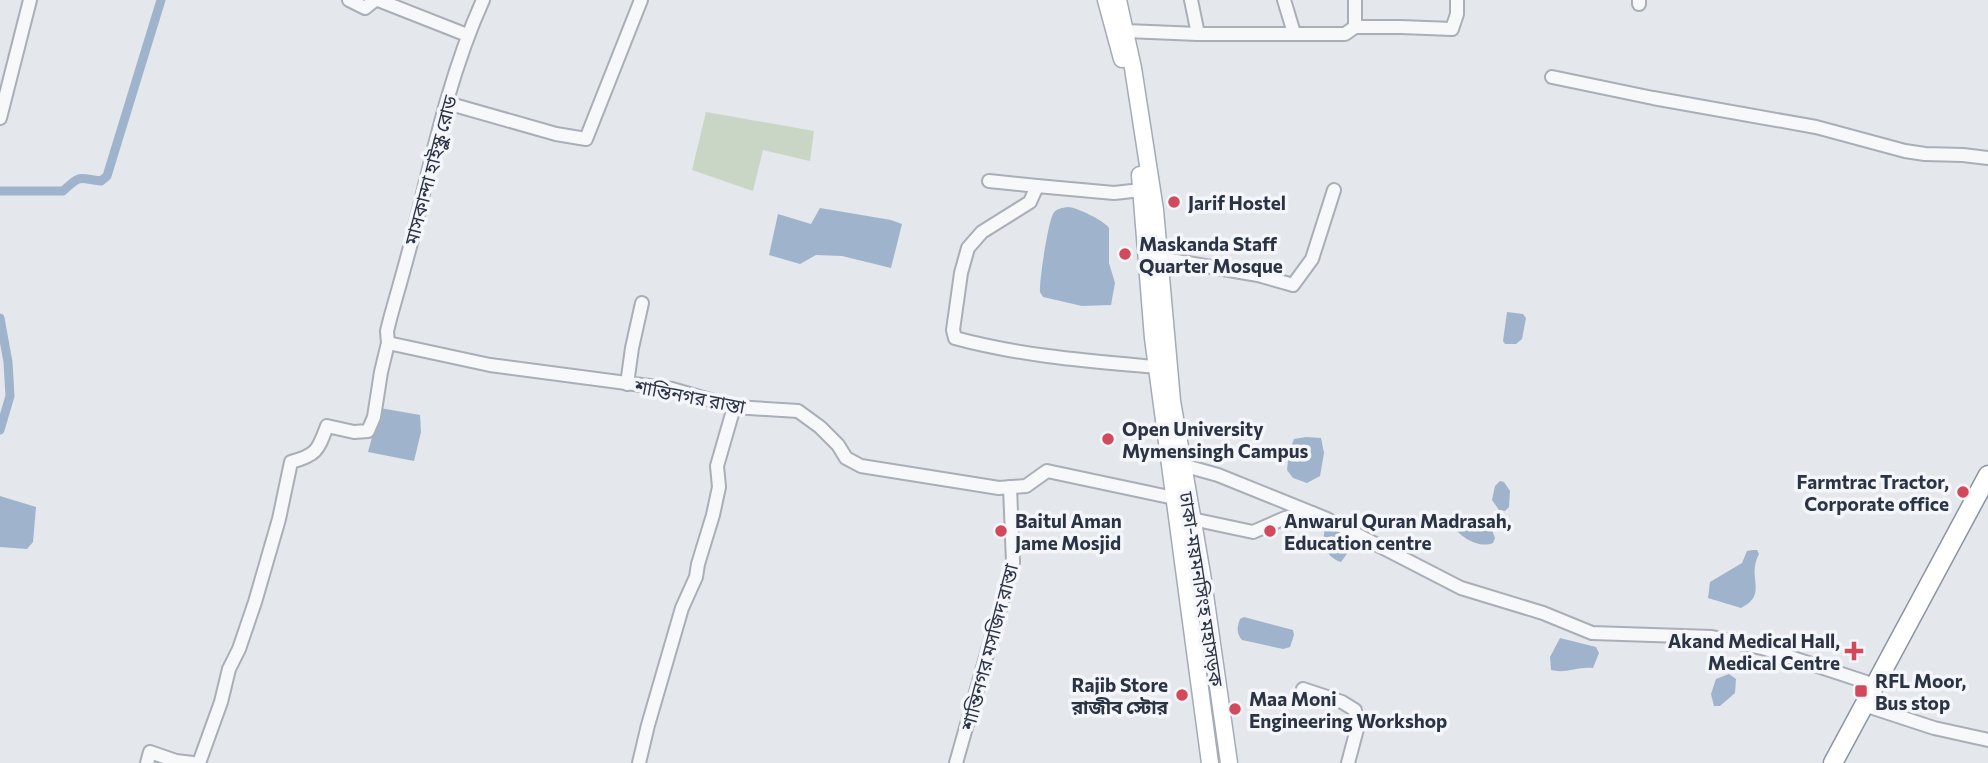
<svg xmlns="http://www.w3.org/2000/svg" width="1988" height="763" font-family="Commissioner,'Noto Sans Bengali',sans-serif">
	<rect width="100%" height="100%" fill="#e4e7ec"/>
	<!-- green -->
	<polygon fill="#c9d6c5" points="706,112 814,131 810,161 763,150 753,191 692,170"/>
	<!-- water -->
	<g fill="#9fb4cc">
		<path d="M1068,207C1076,207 1105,221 1109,228V263L1115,283L1111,305L1082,306L1043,297L1040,292C1039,282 1048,223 1053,214C1056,208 1063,208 1068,207Z"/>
		<polygon points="820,208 891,220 902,224 891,268 842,256 816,255 800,264 769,255 778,214 811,224"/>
		<polygon points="1507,312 1523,314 1526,318 1522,339 1516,344 1505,344 1503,341"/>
		<polygon points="380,408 420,415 421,432 414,461 368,452"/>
		<polygon points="1306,437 1321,438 1324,453 1320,476 1307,483 1293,478 1287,470 1289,452 1294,439"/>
		<polygon points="1500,481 1504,482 1510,491 1509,507 1505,511 1499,510 1492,500 1495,486"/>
		<polygon points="0,496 36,507 33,542 27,549 0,547"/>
		<path d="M1460,514L1492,530L1495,538L1493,543C1479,549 1459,537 1452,524L1453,519Z"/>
		<path d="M1328,524L1350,536L1349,551L1341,562C1324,557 1319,538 1328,524Z"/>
		<path d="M1753,550H1757L1759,554C1746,578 1769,594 1741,608L1708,598L1710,582L1742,563L1747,551Z"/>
		<path d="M1244,617L1293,630L1294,635L1290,647L1283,649L1242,640C1236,633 1237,627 1240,619Z"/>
		<path d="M1560,638L1596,647L1599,653L1593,668C1578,666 1566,674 1551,670L1550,657Z"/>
		<polygon points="1729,674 1736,679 1735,693 1720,706 1714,706 1711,694 1716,679"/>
	</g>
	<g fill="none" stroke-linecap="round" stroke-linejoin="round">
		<!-- canal -->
		<g stroke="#9fb4cc" stroke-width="9">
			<path d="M0,191H63C82,173 79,179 101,181L107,176L161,0"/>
			<polyline points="0,318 8,362 10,396 0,430"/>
		</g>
		<!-- minor casing -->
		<g stroke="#a9aeb7" stroke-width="16">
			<g id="minor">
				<polyline points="349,0 365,8 375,0"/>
				<polyline points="378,0 467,35"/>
				<polyline points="1191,0 1198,34"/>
				<polyline points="1284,0 1294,33"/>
				<polyline points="1639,4 1639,0"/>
				<polyline points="1355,27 1355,0"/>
				<polyline points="1126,31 1198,34 1345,34 1355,27 1401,27 1452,29 1457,14 1457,0"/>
				<polyline points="1552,77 1653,98 1816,127 1905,151 1925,154 1963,155 1988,158"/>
				<polyline points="447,103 556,134 586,139 641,0"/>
				<polyline points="0,118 30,0"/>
				<polyline points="989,181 1037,186"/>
				<path d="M1141,190L1114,193L1037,186L1030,202L982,232L968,248L961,273L953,330L955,338C1021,356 1089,361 1156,367"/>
				<polyline points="1159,258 1258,275 1293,285 1312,259 1334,190"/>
				<polyline points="388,343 490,365 672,389 734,407 798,411 820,427 838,445 846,458 861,466 999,488 1026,486 1047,471 1174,498"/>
				<polyline points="627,384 632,348 642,303"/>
				<polyline points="1182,465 1218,475 1327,519 1461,588 1543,613 1592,633 1712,637 1766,649 1875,685"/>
				<polyline points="1192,519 1253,532 1285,518 1312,513"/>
				<polyline points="1303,689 1342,702 1355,710 1357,729 1348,763"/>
				<polyline points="1864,705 1934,728 1988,740"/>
				<polyline points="147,763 150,752 176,761 193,763"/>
				<path d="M199,763L221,702L229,669L239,649L255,602L279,519L291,462C317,455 318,450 327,426L354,432L368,431L374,417L381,372L388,343L387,331L390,319C398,290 407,260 414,231C433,153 450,73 483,0"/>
				<polyline points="639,763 648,725 682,608 696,577 698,564 713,515 719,487 717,466 734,407"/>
				<polyline points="956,763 1013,562 1010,487"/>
			</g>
		</g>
		<!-- major casing -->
		<g stroke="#a3abb8" stroke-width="19">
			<g id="major">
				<polyline points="1106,0 1122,59"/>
				<polyline points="1118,0 1133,68 1155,210 1172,401 1202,574 1229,763"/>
				<polyline points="1140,175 1153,338 1210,763"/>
			</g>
		</g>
		<!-- highway casing -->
		<g stroke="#8b94a3" stroke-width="21">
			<polyline id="highway" points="1833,763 1988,475"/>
		</g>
		<!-- minor -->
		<use href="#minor" stroke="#f7f8fa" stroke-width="12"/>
		<!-- major -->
		<use href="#major" stroke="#fff" stroke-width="16"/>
		<!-- highway -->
		<use href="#highway" stroke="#fff" stroke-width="18"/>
	</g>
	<!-- markers -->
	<g fill="#d1495b" stroke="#f4f6f9" stroke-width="2.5">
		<circle cx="1174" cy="202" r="7"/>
		<circle cx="1125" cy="254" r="7"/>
		<circle cx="1108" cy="439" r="7"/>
		<circle cx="1963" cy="492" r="7"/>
		<circle cx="1001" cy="531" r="7"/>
		<circle cx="1270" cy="531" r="7"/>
		<path d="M1850.5 640.5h7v7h7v7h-7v7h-7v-7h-7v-7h7z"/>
		<rect x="1854" y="684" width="14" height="14" rx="3.5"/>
		<circle cx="1182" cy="695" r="7"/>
		<circle cx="1235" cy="709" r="7"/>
	</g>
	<g text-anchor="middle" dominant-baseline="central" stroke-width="7" stroke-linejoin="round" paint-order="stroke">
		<!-- street labels -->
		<g font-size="19" fill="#2b3445" stroke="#f4f6f9">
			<text transform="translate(430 170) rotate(-75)">মাসকান্দা হাইস্কুল রোড</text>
			<text transform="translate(690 396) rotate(11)">শান্তিনগর রাস্তা</text>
			<text transform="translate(1202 589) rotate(81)">ঢাকা-ময়মনসিংহ মহাসড়ক</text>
			<text transform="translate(989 647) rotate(-75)">শান্তিনগর মসজিদ রাস্তা</text>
		</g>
		<!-- poi labels -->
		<g font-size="19" font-weight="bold" fill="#2b3445" stroke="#f4f6f9" text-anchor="start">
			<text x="1188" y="202">Jarif Hostel</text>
			<text x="1139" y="243">Maskanda Staff<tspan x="1139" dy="22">Quarter Mosque</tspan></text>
			<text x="1122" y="428">Open University<tspan x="1122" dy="22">Mymensingh Campus</tspan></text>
			<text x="1949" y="481" text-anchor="end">Farmtrac Tractor,<tspan x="1949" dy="22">Corporate office</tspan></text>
			<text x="1015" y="520">Baitul Aman<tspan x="1015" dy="22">Jame Mosjid</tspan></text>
			<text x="1284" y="520">Anwarul Quran Madrasah,<tspan x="1284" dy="22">Education centre</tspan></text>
			<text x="1840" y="640" text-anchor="end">Akand Medical Hall,<tspan x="1840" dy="22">Medical Centre</tspan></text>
			<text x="1875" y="680">RFL Moor,<tspan x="1875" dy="22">Bus stop</tspan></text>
			<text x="1168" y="684" text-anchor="end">Rajib Store<tspan x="1168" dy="22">রাজীব স্টোর</tspan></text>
			<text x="1249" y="698">Maa Moni<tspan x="1249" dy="22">Engineering Workshop</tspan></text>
		</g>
	</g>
</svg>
